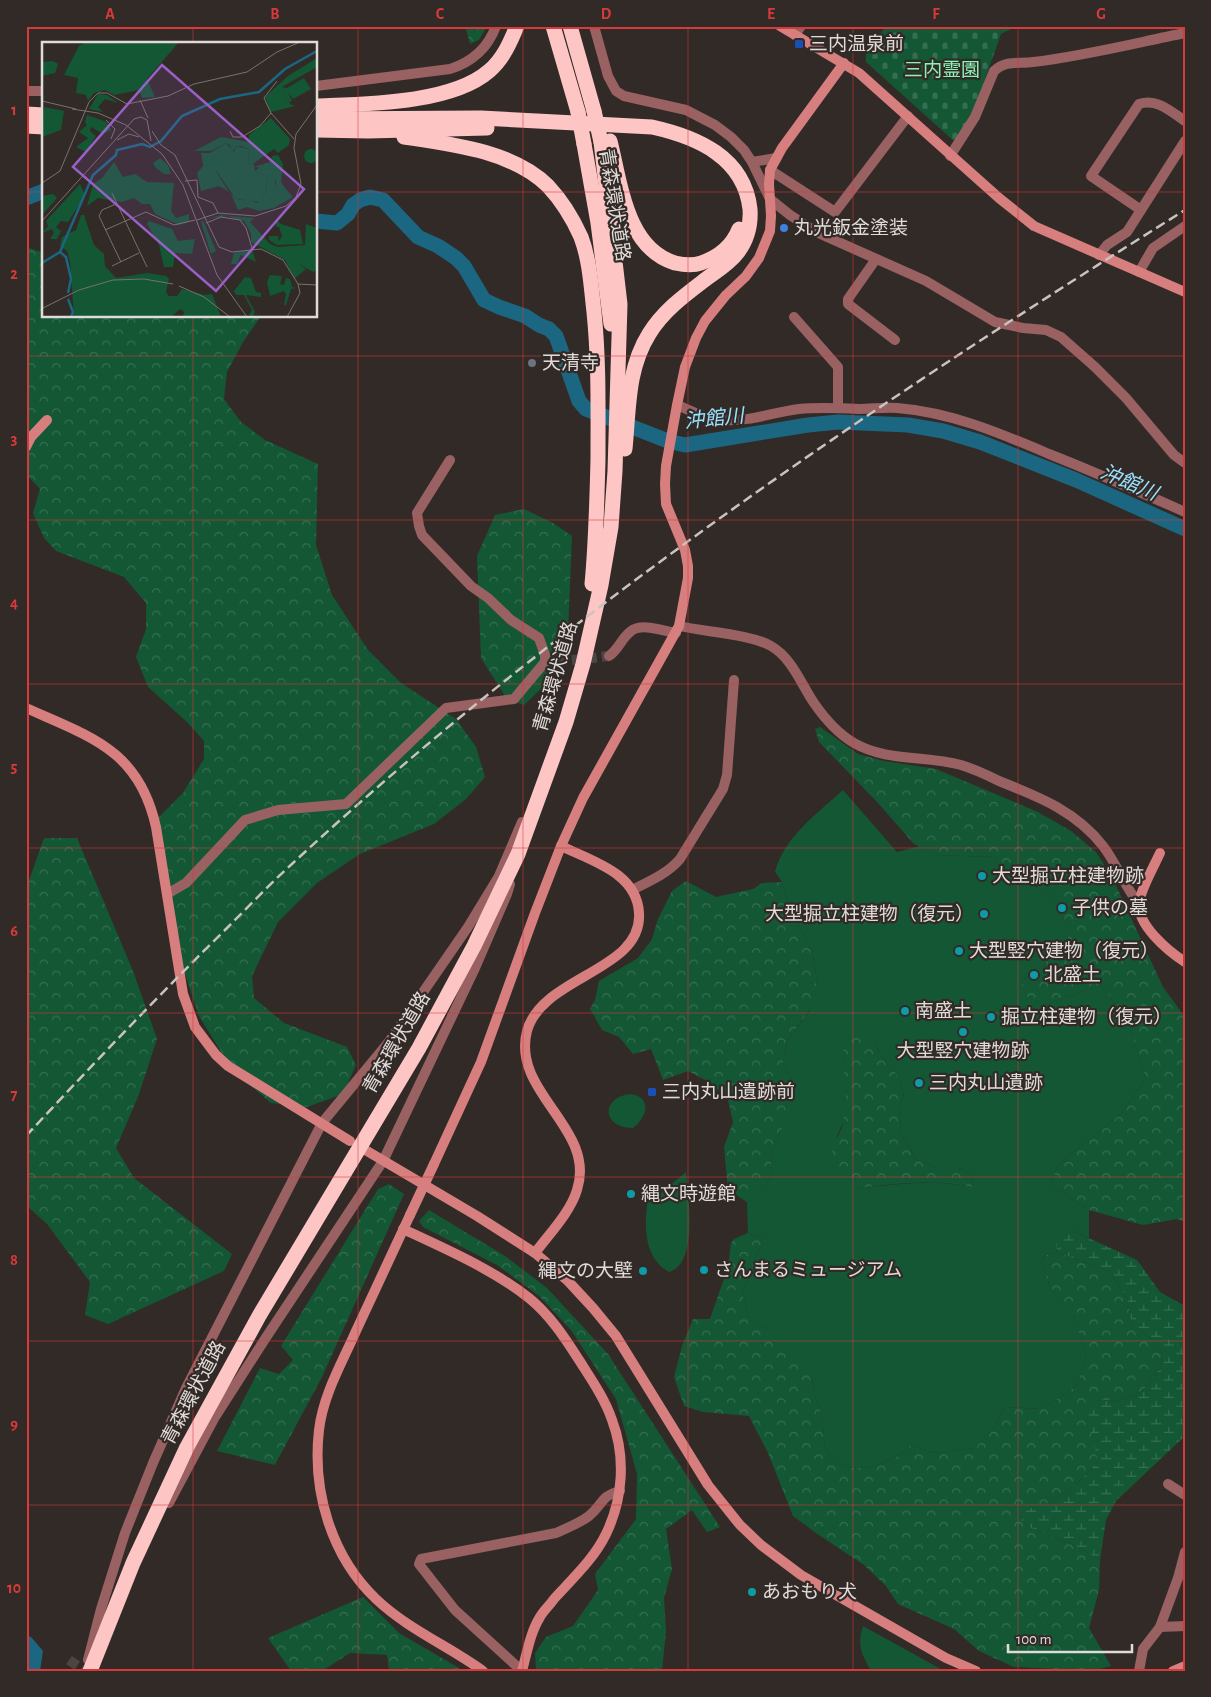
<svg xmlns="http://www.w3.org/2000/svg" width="1211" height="1697" font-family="'Alegreya Sans','Noto Sans JP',sans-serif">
	<defs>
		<pattern id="forest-crowns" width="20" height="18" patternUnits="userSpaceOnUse" patternTransform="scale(1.25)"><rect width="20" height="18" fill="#135735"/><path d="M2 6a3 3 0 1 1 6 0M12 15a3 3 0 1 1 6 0" fill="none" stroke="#356f52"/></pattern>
		<pattern id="wetland-marsh" width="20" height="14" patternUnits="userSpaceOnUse" patternTransform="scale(1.25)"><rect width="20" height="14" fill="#135735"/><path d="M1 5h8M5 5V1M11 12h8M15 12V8" fill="none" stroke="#356f52"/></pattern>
		<pattern id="cemetery-stones" width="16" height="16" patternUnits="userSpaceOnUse" patternTransform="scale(1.25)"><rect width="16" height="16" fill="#135735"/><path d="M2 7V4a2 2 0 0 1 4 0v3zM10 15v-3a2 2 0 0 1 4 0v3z" fill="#356f52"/></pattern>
	</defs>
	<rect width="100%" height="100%" fill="#322a26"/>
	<!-- green -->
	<g fill="#135735" fill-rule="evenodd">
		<path d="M843,790L897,852L920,846L935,855L994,857L999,869L1017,882L1031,884L1056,898L1064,920L1071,933L1062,952L1049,957L1044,965L1022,981L1046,1004L1101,985L1127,1018L1146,1079L1120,1115L1059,1164L1050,1184L1089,1210V1238L1071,1230L1056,1243L1057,1252L1046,1255L1041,1261L1050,1287L1074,1315L1086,1356L1077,1385L1043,1409L1005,1407L994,1428L975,1448L933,1453L911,1445L900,1455L874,1467L849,1468L832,1459L825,1448L822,1415L814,1394L812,1378L769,1330L750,1320L742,1293L763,1240L748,1233L747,1202L764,1188L772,1173L771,1152L780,1134L792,1080L783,1064L787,1041L810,1010L817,980L812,949L806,937L791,913L782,882L775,872C784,837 818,813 843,790ZM874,1041L882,1058L899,1077L904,1096L899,1104L901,1134L917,1160L937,1168H959L970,1174L973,1187C933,1179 894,1184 854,1189L837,1136C851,1111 845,1080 843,1052Z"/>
		<path d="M630,1094C653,1097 647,1117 633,1128C602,1128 600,1098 630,1094Z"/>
		<path d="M686,1172C688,1195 699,1264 669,1272C640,1256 645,1217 649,1190L656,1197Z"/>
		<path d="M863,1626L939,1668L946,1671H871C861,1653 857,1645 863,1626Z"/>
	</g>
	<!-- forest -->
	<g fill="url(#forest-crowns)">
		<polygon points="465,26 487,26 479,40 470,44"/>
		<polygon points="26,247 44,253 44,316 261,316 243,342 227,372 224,399 241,422 265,440 318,464 316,545 332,595 368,650 401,683 456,719 476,747 485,777 466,799 434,824 360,854 317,883 278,922 252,976 254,998 284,1023 347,1047 356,1065 343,1094 307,1107 271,1103 245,1081 226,1060 199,1016 174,940 158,818 183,793 204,759 204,741 187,722 148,687 136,657 146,629 146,603 124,577 56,551 44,538 33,513 40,489 26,474"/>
		<polygon points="524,509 553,523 572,536 568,632 551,679 524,705 507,699 481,658 477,556 495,515"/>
		<polygon points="820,727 858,754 884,761 936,769 1038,812 1071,831 1096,852 1113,879 1163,987 1185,1017 1185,1222 1177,1219 1143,1225 1089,1210 1050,1184 1059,1164 1120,1115 1146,1079 1127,1018 1101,985 1046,1004 1023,995 1022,981 1044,965 1049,957 1062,952 1070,933 1064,920 1056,898 1031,884 1005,878 999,869 994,857 935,855 913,843 878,803 819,742 815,729"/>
		<polygon points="44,838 77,838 133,971 157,1039 138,1097 116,1148 134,1178 232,1254 224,1271 108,1324 85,1315 90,1282 47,1224 26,1205 26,889"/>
		<polygon points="686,881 716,897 753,889 762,883 782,882 791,913 806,937 812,949 817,980 811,1008 787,1041 783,1064 792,1080 781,1132 771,1152 772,1173 764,1188 747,1202 728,1190 724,1147 733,1122 728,1100 711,1083 688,1071 663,1080 651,1049 633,1054 619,1037 602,1030 590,1009 595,1000 599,981 638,958 652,939 658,919 672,891"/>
		<path d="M848,1030L858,1031L874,1041L882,1058L899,1077L904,1096L899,1104L901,1134L917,1160L937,1168H959L970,1174L973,1187C933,1179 894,1183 854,1189L840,1175L829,1157L842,1127L846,1100L843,1052Z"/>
		<polygon points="389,1184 404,1194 322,1377 275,1465 217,1451 260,1368 279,1374 293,1360 281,1346 378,1189"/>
		<polygon points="429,1210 505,1256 547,1288 608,1354 720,1527 707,1532 692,1510 666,1529 672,1569 664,1598 666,1631 662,1671 536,1671 535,1653 546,1637 573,1626 598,1590 595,1574 636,1519 637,1474 616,1399 571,1330 539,1296 497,1265 423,1227 419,1221"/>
		<polygon points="748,1233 763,1240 742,1293 750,1320 769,1330 781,1340 812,1378 814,1394 822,1415 825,1448 832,1459 849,1468 874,1467 900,1455 911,1445 933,1453 975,1448 994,1428 1005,1407 1043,1409 1077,1385 1086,1356 1074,1316 1050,1287 1041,1261 1046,1255 1057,1252 1110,1272 1127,1299 1132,1325 1152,1339 1162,1353 1161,1367 1143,1391 1120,1400 1094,1401 1098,1461 1083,1478 1049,1503 1021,1512 1023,1523 1033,1529 1074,1545 1100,1560 1099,1590 1089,1628 1111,1666 1092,1671 1014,1667 979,1651 954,1629 898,1604 886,1586 864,1565 816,1533 793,1516 768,1453 749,1416 703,1412 684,1406 674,1377 682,1346 693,1319 710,1319 728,1267 731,1243 734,1239"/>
		<polygon points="363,1597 399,1633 464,1671 389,1671 387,1655 350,1653 322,1671 291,1671 268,1638"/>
	</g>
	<!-- wetland -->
	<polygon fill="url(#wetland-marsh)" points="1071,1230 1137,1260 1160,1292 1185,1306 1185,1436 1116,1501 1106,1520 1100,1560 1074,1545 1033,1529 1022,1523 1021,1511 1049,1503 1083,1478 1098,1461 1085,1411 1094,1401 1120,1400 1143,1391 1161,1367 1162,1353 1152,1339 1132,1325 1127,1299 1110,1272 1057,1252 1056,1243 1062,1231"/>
	<!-- cemetery -->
	<polygon fill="url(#cemetery-stones)" points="887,26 1017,26 1001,34 971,118 955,142 866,62 866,49"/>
	<!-- water -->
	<polygon fill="#1b6782" points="26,1634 32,1638 43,1651 40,1671 26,1671"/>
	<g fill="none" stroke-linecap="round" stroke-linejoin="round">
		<!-- river -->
		<g stroke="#1b6782" stroke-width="15">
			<polyline points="26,198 44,191"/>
			<polyline points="316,221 337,223 348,214 353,205 360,200 370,197 383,200 418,237 438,246 456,258 464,266 484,300 499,307 525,316 539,325 549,329 556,336 579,401 586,409 668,441 685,445 808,425 838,422 908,425 943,431 980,442 1076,480 1185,529"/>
		</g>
		<!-- street-tunnel -->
		<g stroke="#4c4541" stroke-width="10" stroke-dasharray="10 5" stroke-linecap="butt">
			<polyline points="557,662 609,656"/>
			<polyline points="69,1660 85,1671"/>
		</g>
		<!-- street -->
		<g stroke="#996162" stroke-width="10">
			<polyline points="594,26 608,76 616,91 624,96 686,110 715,125 731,137 744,150 752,162 770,199 790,215 816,232 926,281 995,322 1023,328 1046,330 1061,337 1095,367 1126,398 1174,455 1185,463"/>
			<polyline points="795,35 801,26"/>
			<path d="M316,86L450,69C472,62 488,48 496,26"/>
			<polyline points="26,91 44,91"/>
			<path d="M950,156L975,117L994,71C1006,60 1018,64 1033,62C1084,56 1135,43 1185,33"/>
			<polyline points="752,162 776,158"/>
			<polyline points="770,170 835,212 908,116"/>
			<path d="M1141,210L1091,176L1139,104C1157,98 1170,111 1185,121"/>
			<polyline points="1099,255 1107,245 1127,232 1185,141"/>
			<polyline points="876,259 848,299 848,304 895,340"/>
			<polyline points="1139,272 1153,248 1185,226"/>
			<polyline points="794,317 838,367 838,407"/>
			<path d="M677,405C692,411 708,420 724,420C749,422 774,412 799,409C819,407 839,408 859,409C872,409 884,407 897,408C950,412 1000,433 1049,454C1095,472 1140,492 1185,512"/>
			<path d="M679,626C705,632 750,634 771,646C792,658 801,684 814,703C825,719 837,733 854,743C887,762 925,755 961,765C974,769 987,775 999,781C1039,797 1076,811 1103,846C1117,864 1124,886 1139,904"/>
			<path d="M609,656C619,649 621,639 630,632C641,622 663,631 676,633"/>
			<path d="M632,890C650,881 667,874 680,859L723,789L727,775L734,680"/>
			<polyline points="167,894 186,883 245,820 278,810 346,804 446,708 514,699 545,662 545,655 539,638 511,620 488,598 471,586 422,535 419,526 417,513 450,460"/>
			<polyline points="1168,1484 1185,1495"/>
			<polyline points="169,1503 215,1417 265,1339 383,1161 475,968 507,894 510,884"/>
			<polyline points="1160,1627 1185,1626"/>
			<polyline points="88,1660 101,1609 125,1533 153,1463 186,1388 322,1123 388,1043 468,927 499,876 522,822"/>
			<path d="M522,1671L455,1610L419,1564L421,1559L556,1533C567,1528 580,1523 589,1516C603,1505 600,1496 620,1491"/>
			<polyline points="1139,1671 1143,1649 1160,1627 1178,1578 1185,1552"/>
		</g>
		<!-- secondary -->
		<g stroke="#d77e7f" stroke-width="10">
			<polyline points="780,26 859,73 999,198 1034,226 1185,292"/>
			<polyline points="26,447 31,437 47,420"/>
			<path d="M26,708C91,737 139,750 156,827L183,994L195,1027L216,1055L228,1066L350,1141"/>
			<path d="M561,846C592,861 637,873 639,913C643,971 542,976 527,1031C511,1093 597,1128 577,1190C570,1213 549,1234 535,1253L568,1281L593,1308L616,1336L708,1485L740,1525L761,1545L801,1575L946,1658L976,1671"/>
			<path d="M1160,853C1154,866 1140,891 1139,903C1137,925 1168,951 1185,962"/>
			<polyline points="367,1151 477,1216 535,1253"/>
			<polyline points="434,1164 481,1062 535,913 561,846 583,798 679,626 688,578 688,566 685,550 666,504 665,484 666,466 677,405 685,367 696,338 705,321 726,295 746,276 759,258 770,231 771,216 769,184 770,170 782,148 844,63"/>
			<path d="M410,1215C392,1253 374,1292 356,1331C342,1363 323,1395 319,1430C312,1491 331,1556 376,1599C409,1630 447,1645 483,1671"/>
			<path d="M403,1229C446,1249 492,1269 529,1298C550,1315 565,1338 579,1360C591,1379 605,1399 612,1420C626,1457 623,1499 606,1534C594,1559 572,1579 554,1599C550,1605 543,1611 540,1617C530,1633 527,1653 522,1671"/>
			<polyline points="1173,1671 1185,1666"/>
		</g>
		<!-- highway -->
		<g stroke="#fec5c5" stroke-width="15">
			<polyline points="553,26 578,112"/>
			<polyline points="570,26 594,111"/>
			<path d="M316,106C365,104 451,104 489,71C503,59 510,43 517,26"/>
			<polyline points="26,114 44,115"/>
			<path d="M316,119L481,118L652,127C697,137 744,157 750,209C751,224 747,240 738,252C730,263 717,271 706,279C685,295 663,311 649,334C627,369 629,410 625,449"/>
			<polyline points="26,126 44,127"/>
			<polyline points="316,130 368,131 487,128"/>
			<path d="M404,137C451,144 513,151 548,186C562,201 573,219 581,237C590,261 591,287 594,312C599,361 598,410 598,459C597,501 596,542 592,584"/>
			<path d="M610,141C621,184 626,248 675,263C684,265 693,266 701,263C719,257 732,247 739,229"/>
			<polyline points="584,144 598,223 611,324"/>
			<polyline points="90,1671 133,1563 187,1447 259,1316 419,1048 474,946 518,854 566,722 583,664 601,585 611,527 615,471 620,304 601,142"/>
		</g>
		<!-- rail -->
		<path stroke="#c9c3c0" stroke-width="2.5" stroke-dasharray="10 5" stroke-linecap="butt" d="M26,1136C92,1065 159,995 229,926C250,905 271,883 293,863C564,612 872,406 1185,210"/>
		<!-- secondary-bridge -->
		<polyline stroke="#d77e7f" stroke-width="10" points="410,1215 434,1164"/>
		<!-- highway-bridge -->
		<g stroke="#fec5c5" stroke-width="15">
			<polyline points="594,111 601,142"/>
			<polyline points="578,112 584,144"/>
		</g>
	</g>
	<!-- grid -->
	<path fill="none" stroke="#d73a3a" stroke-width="1" stroke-opacity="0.55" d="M193,26V44M358,26V1671M523,26V1671M688,26V1671M853,26V1671M1018,26V1671M26,192H44M316,192H1185M193,316V1671M26,356H1185M26,520H1185M26,684H1185M26,848H1185M26,1013H1185M26,1177H1185M26,1341H1185M26,1505H1185"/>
	<!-- markers -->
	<g fill="#1a4fb4" stroke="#322a26" stroke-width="2">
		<rect x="794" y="39" width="10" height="10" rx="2.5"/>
		<rect x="647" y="1087" width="10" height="10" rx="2.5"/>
	</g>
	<circle fill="#3f7fe0" stroke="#322a26" stroke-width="2" cx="784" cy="228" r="5"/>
	<circle fill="#6b7280" stroke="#322a26" stroke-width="2" cx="532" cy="363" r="5"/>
	<g fill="#0f9aa8" stroke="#322a26" stroke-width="2">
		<circle cx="982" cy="876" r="5"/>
		<circle cx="1062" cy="908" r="5"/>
		<circle cx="984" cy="914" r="5"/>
		<circle cx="959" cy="951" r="5"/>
		<circle cx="1034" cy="975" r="5"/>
		<circle cx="905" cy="1011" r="5"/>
		<circle cx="991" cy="1017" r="5"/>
		<circle cx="963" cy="1032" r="5"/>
		<circle cx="919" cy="1083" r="5"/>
		<circle cx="631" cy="1194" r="5"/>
		<circle cx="704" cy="1270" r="5"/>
		<circle cx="643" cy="1271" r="5"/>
		<circle cx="752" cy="1592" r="5"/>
	</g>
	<g text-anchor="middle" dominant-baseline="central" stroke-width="4.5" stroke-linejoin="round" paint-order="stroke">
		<!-- poi labels -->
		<g font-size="19" fill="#e0dbd8" stroke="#322a26" text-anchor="start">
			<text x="809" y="44">三内温泉前</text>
			<text x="794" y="228">丸光鈑金塗装</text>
			<text x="542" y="363">天清寺</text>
			<text x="992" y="876">大型掘立柱建物跡</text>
			<text x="1072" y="908">子供の墓</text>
			<text x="974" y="914" text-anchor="end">大型掘立柱建物（復元）</text>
			<text x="969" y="951">大型竪穴建物（復元）</text>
			<text x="1044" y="975">北盛土</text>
			<text x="915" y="1011">南盛土</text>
			<text x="1001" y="1017">掘立柱建物（復元）</text>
			<text x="963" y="1051" text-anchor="middle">大型竪穴建物跡</text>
			<text x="929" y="1083">三内丸山遺跡</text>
			<text x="662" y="1092">三内丸山遺跡前</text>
			<text x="641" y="1194">縄文時遊館</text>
			<text x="714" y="1270">さんまるミュージアム</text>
			<text x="633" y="1271" text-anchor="end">縄文の大壁</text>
			<text x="762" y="1592">あおもり犬</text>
		</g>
		<!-- park labels -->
		<g font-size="19" fill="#89f3b4" stroke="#322a26">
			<text x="942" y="70">三内霊園</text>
		</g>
		<!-- street labels -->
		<g font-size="19" fill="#e0dbd8" stroke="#322a26">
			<text transform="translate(614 205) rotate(81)">青森環状道路</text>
			<text transform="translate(556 677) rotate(-74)">青森環状道路</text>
			<text transform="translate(397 1043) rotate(-60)">青森環状道路</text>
			<text transform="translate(194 1393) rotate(-62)">青森環状道路</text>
		</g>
		<!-- water labels -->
		<g font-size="20" font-style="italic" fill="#9be0fd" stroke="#322a26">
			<text transform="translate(714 419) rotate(-6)">沖館川</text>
			<text transform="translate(1129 483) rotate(23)">沖館川</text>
		</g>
	</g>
	<!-- overview -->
	<g transform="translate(42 42)">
		<rect width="275" height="275" fill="#322a26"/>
		<path d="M262,36L269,47L251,57L246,50L250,59L247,60L240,45L245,46ZM184,101L192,110L194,104L206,107L207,123L212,121L213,129L226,135L224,148L217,160L194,157L175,130L161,123L159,111H168ZM262 114a7 7 0 1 1 14 0a7 7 0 1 1-14 0ZM234,177L239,182L258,188L261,202L235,203L227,198V194H236L237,199L240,194L237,185H234Z" fill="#135735"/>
		<path d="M275,16V25L240,45L248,62L253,64L229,70L223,55L246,34ZM11,19L16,22L13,31L0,34V20ZM56,52L65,53L76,61L63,57L56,65L61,70L47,67ZM2,65L22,69L21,75L19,88L0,95ZM45,73L65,80L69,88L61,92L49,85L48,89L54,94L44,110L34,105L46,96L37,90L45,83L43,80ZM229,76L248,97L247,103L236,111L232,107L212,121L207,123L206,107L199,104H194L190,111L188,103L184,101L169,109H152L179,95L207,100V93ZM118,116L126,123L129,132H122L113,125L111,121ZM72,120L81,135L93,132L105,140L132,141L129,169L134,176L147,172V180L137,183L113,172L108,162H100L92,156L80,160L56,156L45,164L51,142L60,136ZM162,123L173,128L187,150L177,144L159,149L155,131ZM219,124L231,127L234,146H243L251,155L232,166L217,169L205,165L196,168L189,152L197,158L206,157L215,161L224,149L226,135L213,129ZM38,142L42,151L39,160L26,180L19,179L14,185L19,189L15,197H8L12,191L10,187L0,191L6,184L4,179ZM11,152L15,156L0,173V154ZM39,173H42L52,203L62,212L63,224L74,236L105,231L124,234L127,237L124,250L127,254H135L140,247L163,253L170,252L179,275H141L142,270L138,267L129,275H32L28,220L25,209L18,204L20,195L34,188ZM179,173L212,176L208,180L228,202L236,205L263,203L264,182L275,186V228L271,230L255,221L264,227L252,237L243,218L209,200V191L202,179L185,174L164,177ZM161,178L174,209L169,212L159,180ZM107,179L130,187L136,199L153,197L150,212L133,211L131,225H122L117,203L105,182ZM210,207L214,220L199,213L195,222H189L192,211ZM228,233L240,234L238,242L242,243L244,236L248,237L250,245L254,246L249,247L244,263H242L244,252L242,249L228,254L225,240ZM203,235L209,236L214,250L219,251V255L204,253L213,270L211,275L207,273L210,268L202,253H194L192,249Z" fill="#135735"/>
		<path d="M236,113L241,122L239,140L243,146L234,150V139L229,135L231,127L212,125L228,120L230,114Z" fill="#135735"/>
		<path d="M44,0H137L105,37L113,55L100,56L97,48L72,53L63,48L52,51L46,59L44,53L34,51L36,36L22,33L37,4Z" fill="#135735"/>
		<path fill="none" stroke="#1b6782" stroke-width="2.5" d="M18,210L24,215L29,237L26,251M0,221L18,210L51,133L74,113L75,108L100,102L108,105L119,99L140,74L178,57L217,50L243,27L275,9M26,257L31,270L29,275"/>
		<path fill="none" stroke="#78716d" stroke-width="1" d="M235,39L222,56L229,71L252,97M98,58L106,76M0,59L34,67M30,67L56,71L84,83L120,112L141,143L175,233L205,275M64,78L73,87L69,97M110,89L119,103L133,113L177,205L190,210L219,207L241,218L256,242L275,243M188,89L191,95H200L218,84L229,71M75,98L87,92L97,95M143,139L155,138L156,155L171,161L176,171L213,174L244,164L254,155L259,142L252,106L254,92L275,63M0,141L18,129L47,60L56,51H65L85,62L126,54L152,42L205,30L235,10L258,0M70,151L105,225M74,162L60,168L57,174L79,220M155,178L176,171M0,179L92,77L99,75L105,78L109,99M164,181L179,175L198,178L204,186L210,206M63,188L104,170L132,183L153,178M70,224L97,211M137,244L162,255L188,275M1,266L37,248L71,238L102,237L131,242M245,275L258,251L256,242"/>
		<path fill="#9960c6" fill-opacity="0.15" stroke="#9960c6" stroke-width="2.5" d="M120,23L262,147L174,249L31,125Z"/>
		<rect width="275" height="275" fill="none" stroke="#e0dbd8" stroke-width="2.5"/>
	</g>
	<!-- border -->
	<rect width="1211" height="1697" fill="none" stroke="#322a26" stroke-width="55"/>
	<!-- scale -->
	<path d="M1008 1644v8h124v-8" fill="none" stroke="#e0dbd8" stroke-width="2.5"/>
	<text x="1016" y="1644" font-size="15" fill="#e0dbd8" stroke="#322a26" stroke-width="4" paint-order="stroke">100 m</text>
	<rect x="28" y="28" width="1156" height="1642" fill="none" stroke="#d73a3a" stroke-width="2"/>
	<g font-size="16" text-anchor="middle" font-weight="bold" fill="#d73a3a">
		<text x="110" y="19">A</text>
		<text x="275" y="19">B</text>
		<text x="440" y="19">C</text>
		<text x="606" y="19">D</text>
		<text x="771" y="19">E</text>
		<text x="936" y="19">F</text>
		<text x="1101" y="19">G</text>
		<text x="14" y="115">1</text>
		<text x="14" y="279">2</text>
		<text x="14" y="444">3</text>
		<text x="14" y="608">4</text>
		<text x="14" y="772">5</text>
		<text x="14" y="936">6</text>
		<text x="14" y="1100">7</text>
		<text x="14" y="1265">8</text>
		<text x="14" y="1429">9</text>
		<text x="14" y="1593">10</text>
	</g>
</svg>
